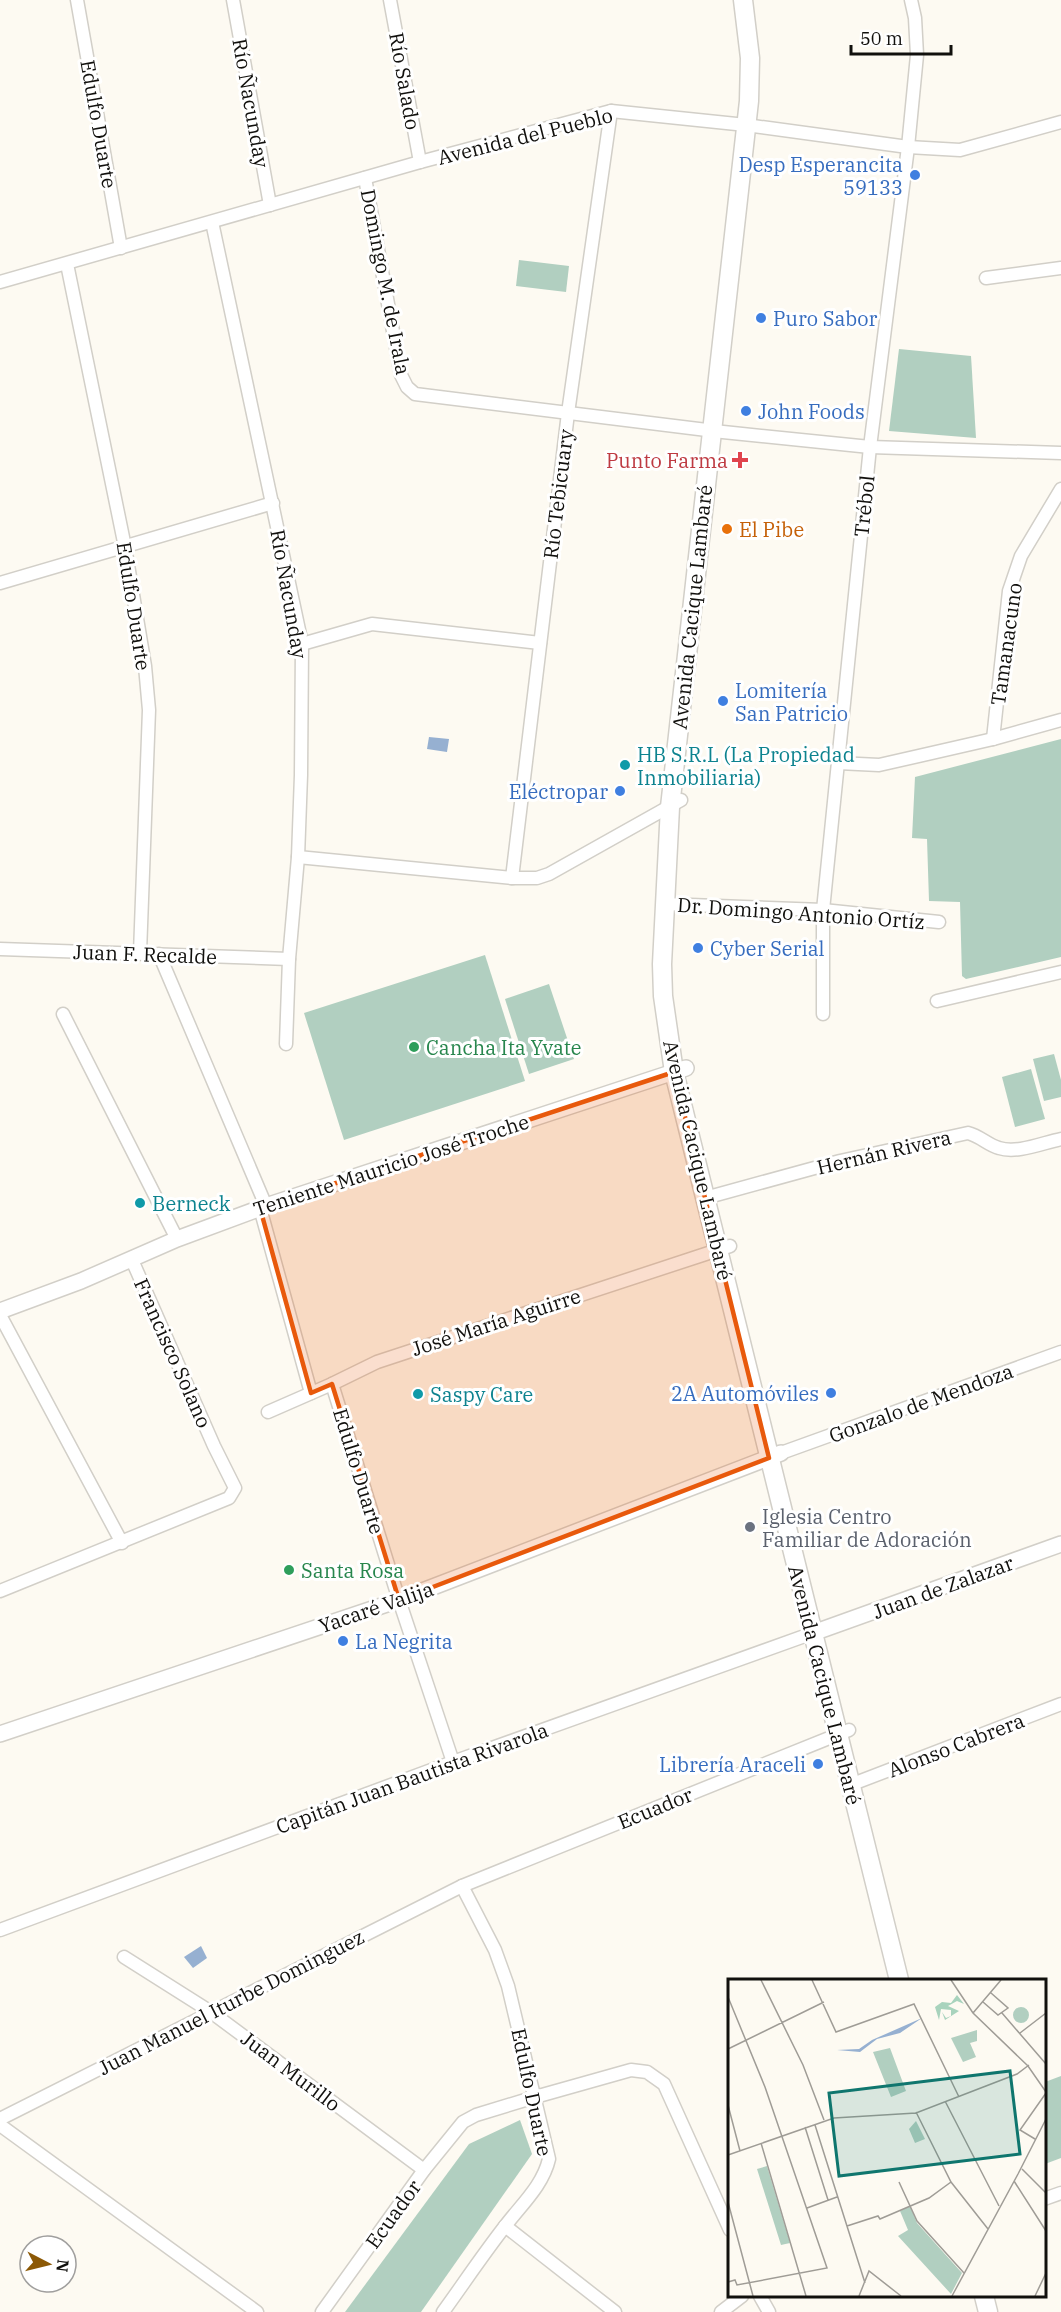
<svg xmlns="http://www.w3.org/2000/svg" width="1061" height="2312" font-family="'IBM Plex Serif',serif">
	<rect width="100%" height="100%" fill="#fdfaf2"/>
	<!-- green -->
	<g fill="#b1cfc0">
		<polygon points="519,260 569,266 566,292 516,286"/>
		<polygon points="899,349 971,356 976,438 889,431"/>
		<polygon points="1061,739 1061,957 966,979 962,976 960,902 929,901 927,839 912,838 915,777"/>
		<polygon points="485,955 525,1081 344,1140 304,1013"/>
		<polygon points="549,984 574,1059 529,1074 505,999"/>
		<polygon points="1054,1054 1061,1080 1061,1097 1044,1101 1033,1059"/>
		<polygon points="1031,1069 1045,1119 1015,1127 1002,1077"/>
		<polygon points="1061,2076 1061,2158 1045,2164 1045,2082"/>
		<polygon points="520,2120 532,2154 421,2312 345,2312 469,2144"/>
	</g>
	<!-- water -->
	<g fill="#96b0d1">
		<polygon points="429,737 449,739 447,752 427,749"/>
		<polygon points="201,1946 207,1958 193,1968 184,1957"/>
	</g>
	<g fill="none" stroke-linecap="round" stroke-linejoin="round">
		<!-- minor casing -->
		<g stroke="#d2cfc8" stroke-width="15">
			<g id="minor">
				<polyline points="77,0 121,248"/>
				<polyline points="233,0 270,205"/>
				<polyline points="390,0 420,162"/>
				<polyline points="365,178 401,375 407,387 415,394 723,432 870,447 1061,453"/>
				<polyline points="212,222 302,644 301,775 298,857 289,959 286,1044"/>
				<polyline points="67,264 125,547 145,666 149,710 140,953"/>
				<polyline points="986,278 1061,268"/>
				<polyline points="0,282 420,162 611,111 746,125 908,147 960,150 1061,122"/>
				<polyline points="0,583 273,503"/>
				<polyline points="302,644 372,624 540,643"/>
				<polyline points="993,739 1009,591 1021,556 1061,489"/>
				<polyline points="838,763 879,765 993,739 1061,720"/>
				<polyline points="298,857 512,878 537,878 549,874 681,800"/>
				<polyline points="512,878 568,413 611,111"/>
				<polyline points="664,904 823,910 939,922"/>
				<polyline points="0,949 289,959"/>
				<polyline points="159,954 266,1206"/>
				<polyline points="937,1001 1061,972"/>
				<polyline points="63,1014 177,1239"/>
				<polyline points="823,1014 823,910 870,447 908,147 917,55 915,18 911,0"/>
				<path d="M705,1198L840,1161L968,1133C980,1136 988,1145 999,1148C1017,1154 1042,1143 1061,1139"/>
				<polyline points="260,1208 311,1393"/>
				<polyline points="0,1315 122,1543"/>
				<polyline points="332,1384 399,1600 453,1762"/>
				<polyline points="268,1412 332,1384 377,1362 730,1246"/>
				<polyline points="781,1453 1061,1352"/>
				<polyline points="0,1591 229,1498 235,1488 214,1446 132,1260"/>
				<polyline points="850,1785 1061,1704"/>
				<polyline points="0,1930 453,1762 813,1633"/>
				<polyline points="124,1957 211,2012 424,2170"/>
				<polyline points="0,2119 462,1886 849,1730"/>
				<polyline points="0,2125 257,2312"/>
				<polyline points="1044,2199 1061,2193"/>
				<polyline points="505,2226 615,2312"/>
				<polyline points="760,2296 769,2312"/>
				<polyline points="322,2312 424,2170 463,2122 476,2115 535,2097 631,2070 647,2072 664,2084 730,2230"/>
				<path d="M443,2312C464,2283 484,2253 506,2225C522,2204 543,2185 549,2159L508,1986L495,1950L462,1886"/>
				<polyline points="721,2312 742,2296"/>
			</g>
		</g>
		<!-- tertiary casing -->
		<g stroke="#d2cfc8" stroke-width="18">
			<g id="tertiary">
				<polyline points="0,1311 81,1281 177,1239 266,1206 686,1068"/>
				<polyline points="813,1633 1061,1544"/>
				<polyline points="0,1734 399,1600 781,1453"/>
			</g>
		</g>
		<!-- primary casing -->
		<g stroke="#d2cfc8" stroke-width="21">
			<g id="primary">
				<polyline points="743,0 750,58 749,101 670,807 662,964 663,996 674,1072 899,1980"/>
				<polyline points="984,2296 988,2312"/>
			</g>
		</g>
		<!-- minor -->
		<use href="#minor" stroke="#fff" stroke-width="12"/>
		<!-- tertiary -->
		<use href="#tertiary" stroke="#fff" stroke-width="15"/>
		<!-- primary -->
		<use href="#primary" stroke="#fff" stroke-width="18"/>
	</g>
	<!-- marked area -->
	<path fill="#e8590c" fill-opacity="0.2" stroke="#e8590c" stroke-width="4.5" stroke-linejoin="round" d="M674,1072L769,1458L399,1600L332,1384L311,1393L260,1208Z"/>
	<!-- markers -->
	<g fill="#3f7fe0" stroke="#fff" stroke-width="2">
		<circle cx="915" cy="175" r="6"/>
		<circle cx="761" cy="318" r="6"/>
		<circle cx="746" cy="411" r="6"/>
		<circle cx="723" cy="701" r="6"/>
		<circle cx="620" cy="791" r="6"/>
		<circle cx="698" cy="948" r="6"/>
		<circle cx="831" cy="1393" r="6"/>
		<circle cx="343" cy="1641" r="6"/>
		<circle cx="818" cy="1764" r="6"/>
	</g>
	<path fill="#e0444e" stroke="#fff" stroke-width="2" d="M737 451h6v6h6v6h-6v6h-6v-6h-6v-6h6z"/>
	<circle fill="#e8710a" stroke="#fff" stroke-width="2" cx="727" cy="529" r="6"/>
	<g fill="#0f9aa8" stroke="#fff" stroke-width="2">
		<circle cx="625" cy="765" r="6"/>
		<circle cx="140" cy="1203" r="6"/>
		<circle cx="418" cy="1394" r="6"/>
	</g>
	<g fill="#2e9e5b" stroke="#fff" stroke-width="2">
		<circle cx="414" cy="1047" r="6"/>
		<circle cx="289" cy="1570" r="6"/>
	</g>
	<circle fill="#6b7280" stroke="#fff" stroke-width="2" cx="750" cy="1527" r="6"/>
	<g text-anchor="middle" dominant-baseline="central" stroke-width="6" stroke-linejoin="round" paint-order="stroke">
		<!-- street labels -->
		<g font-size="20" fill="#11100d" stroke="#fff">
			<text transform="translate(405 81) rotate(80)">Río Salado</text>
			<text transform="translate(251 103) rotate(80)">Río Ñacunday</text>
			<text transform="translate(99 124) rotate(80)">Edulfo Duarte</text>
			<text transform="translate(525 136) rotate(-14)">Avenida del Pueblo</text>
			<text transform="translate(386 282) rotate(79)">Domingo M. de Irala</text>
			<text transform="translate(558 494) rotate(-83)">Río Tebicuary</text>
			<text transform="translate(864 506) rotate(-84)">Trébol</text>
			<text transform="translate(289 594) rotate(80)">Río Ñacunday</text>
			<text transform="translate(134 606) rotate(81)">Edulfo Duarte</text>
			<text transform="translate(692 607) rotate(-84)">Avenida Cacique Lambaré</text>
			<text transform="translate(1006 644) rotate(-82)">Tamanacuno</text>
			<text transform="translate(801 913) rotate(4)">Dr. Domingo Antonio Ortíz</text>
			<text transform="translate(145 954) rotate(2)">Juan F. Recalde</text>
			<text transform="translate(884 1152) rotate(-13)">Hernán Rivera</text>
			<text transform="translate(698 1160) rotate(77)">Avenida Cacique Lambaré</text>
			<text transform="translate(391 1165) rotate(-18)">Teniente Mauricio José Troche</text>
			<text transform="translate(496 1322) rotate(-18)">José María Aguirre</text>
			<text transform="translate(173 1353) rotate(66)">Francisco Solano</text>
			<text transform="translate(921 1403) rotate(-20)">Gonzalo de Mendoza</text>
			<text transform="translate(359 1471) rotate(73)">Edulfo Duarte</text>
			<text transform="translate(943 1587) rotate(-20)">Juan de Zalazar</text>
			<text transform="translate(376 1607) rotate(-19)">Yacaré Valija</text>
			<text transform="translate(825 1685) rotate(76)">Avenida Cacique Lambaré</text>
			<text transform="translate(956 1745) rotate(-21)">Alonso Cabrera</text>
			<text transform="translate(412 1778) rotate(-20)">Capitán Juan Bautista Rivarola</text>
			<text transform="translate(655 1808) rotate(-22)">Ecuador</text>
			<text transform="translate(231 2002) rotate(-27)">Juan Manuel Iturbe Dominguez</text>
			<text transform="translate(291 2071) rotate(37)">Juan Murillo</text>
			<text transform="translate(532 2092) rotate(78)">Edulfo Duarte</text>
			<text transform="translate(393 2214) rotate(-54)">Ecuador</text>
		</g>
		<!-- shop labels -->
		<g font-size="20" fill="#366cbe" stroke="#fff" text-anchor="start">
			<text x="903" y="164" text-anchor="end">Desp Esperancita<tspan x="903" dy="23">59133</tspan></text>
			<text x="773" y="318">Puro Sabor</text>
			<text x="758" y="411">John Foods</text>
			<text x="735" y="690">Lomitería<tspan x="735" dy="23">San Patricio</tspan></text>
			<text x="608" y="791" text-anchor="end">Eléctropar</text>
			<text x="710" y="948">Cyber Serial</text>
			<text x="819" y="1393" text-anchor="end">2A Automóviles</text>
			<text x="355" y="1641">La Negrita</text>
			<text x="806" y="1764" text-anchor="end">Librería Araceli</text>
		</g>
		<!-- health labels -->
		<g font-size="20" fill="#be3a42" stroke="#fff" text-anchor="end">
			<text x="728" y="460">Punto Farma</text>
		</g>
		<!-- food labels -->
		<g font-size="20" fill="#c56008" stroke="#fff" text-anchor="start">
			<text x="739" y="529">El Pibe</text>
		</g>
		<!-- culture labels -->
		<g font-size="20" fill="#0d838f" stroke="#fff" text-anchor="start">
			<text x="637" y="754">HB S.R.L (La Propiedad<tspan x="637" dy="23">Inmobiliaria)</tspan></text>
			<text x="152" y="1203">Berneck</text>
			<text x="430" y="1394">Saspy Care</text>
		</g>
		<!-- leisure labels -->
		<g font-size="20" fill="#27864d" stroke="#fff" text-anchor="start">
			<text x="426" y="1047">Cancha Ita Yvate</text>
			<text x="301" y="1570">Santa Rosa</text>
		</g>
		<!-- worship labels -->
		<g font-size="20" fill="#5b616d" stroke="#fff" text-anchor="start">
			<text x="762" y="1516">Iglesia Centro<tspan x="762" dy="23">Familiar de Adoración</tspan></text>
		</g>
	</g>
	<!-- overview -->
	<g transform="translate(728 1979)">
		<rect width="318" height="318" fill="#fdfaf2"/>
		<path d="M285 36a8 8 0 1 1 16 0a8 8 0 1 1-16 0ZM249,51V62L242,64L248,78L235,83L223,59ZM162,69L178,112L163,118L145,73ZM188,142L197,160L187,164L181,150ZM39,187L62,264L53,266L29,190ZM182,227L189,244L234,294L223,315L170,257L180,251L172,232Z" fill="#b1cfc0"/>
		<path d="M229,16L236,25L229,22L220,27L231,32L217,41L214,33L218,39L223,37V31L213,30L211,41L207,28L214,23L223,24Z" fill="#a8d3bd"/>
		<path d="M194,39L172,54L149,60L132,73L109,71L131,70L144,61Z" fill="#96b0d1"/>
		<path fill="none" stroke="#9f9c96" stroke-width="1.5" d="M33,1L75,86L96,141M84,1L108,53L186,25L231,118M223,1L245,34L300,87L318,113M0,18L37,108L99,289L9,306L7,301L0,303M255,23L270,36L280,29L263,14M245,34L273,1M274,34L318,85M292,54L318,34M0,70L96,23M217,122L271,227M0,126L12,172M188,133L223,203L260,250M87,146L137,304M77,148L100,221M307,160L292,151L318,114M33,164L78,317M0,176L106,139L188,134L289,95L301,86M294,190L318,214M290,195L318,140M286,202L318,252M171,203L189,242L236,294M0,223L25,317M79,229L109,218M119,247L150,237L152,240L201,219L223,203M131,317L141,292L173,317M224,317L290,195M307,317L318,294"/>
		<path fill="#0f766e" fill-opacity="0.15" stroke="#0f766e" stroke-width="3" d="M282,92L292,175L111,197L101,114Z"/>
		<rect width="318" height="318" fill="none" stroke="#11100d" stroke-width="3"/>
	</g>
	<!-- north arrow -->
	<g transform="translate(48 2264) rotate(97)"><circle r="28" fill="#ffffff" stroke="#a09f9e" stroke-width="1.5"/>
	<path d="M0-4.5L10 22L0 15L-10 22Z" fill="#8c5906"/>
	<text y="-9" font-size="16" font-weight="bold" text-anchor="middle" fill="#11100d">N</text>
	</g>
	<!-- scale -->
	<path d="M851 45v9h100v-9" fill="none" stroke="#11100d" stroke-width="3"/>
	<text x="860" y="45" font-size="18" fill="#11100d" stroke="#ffffff" stroke-width="4.5" paint-order="stroke">50 m</text>
</svg>
